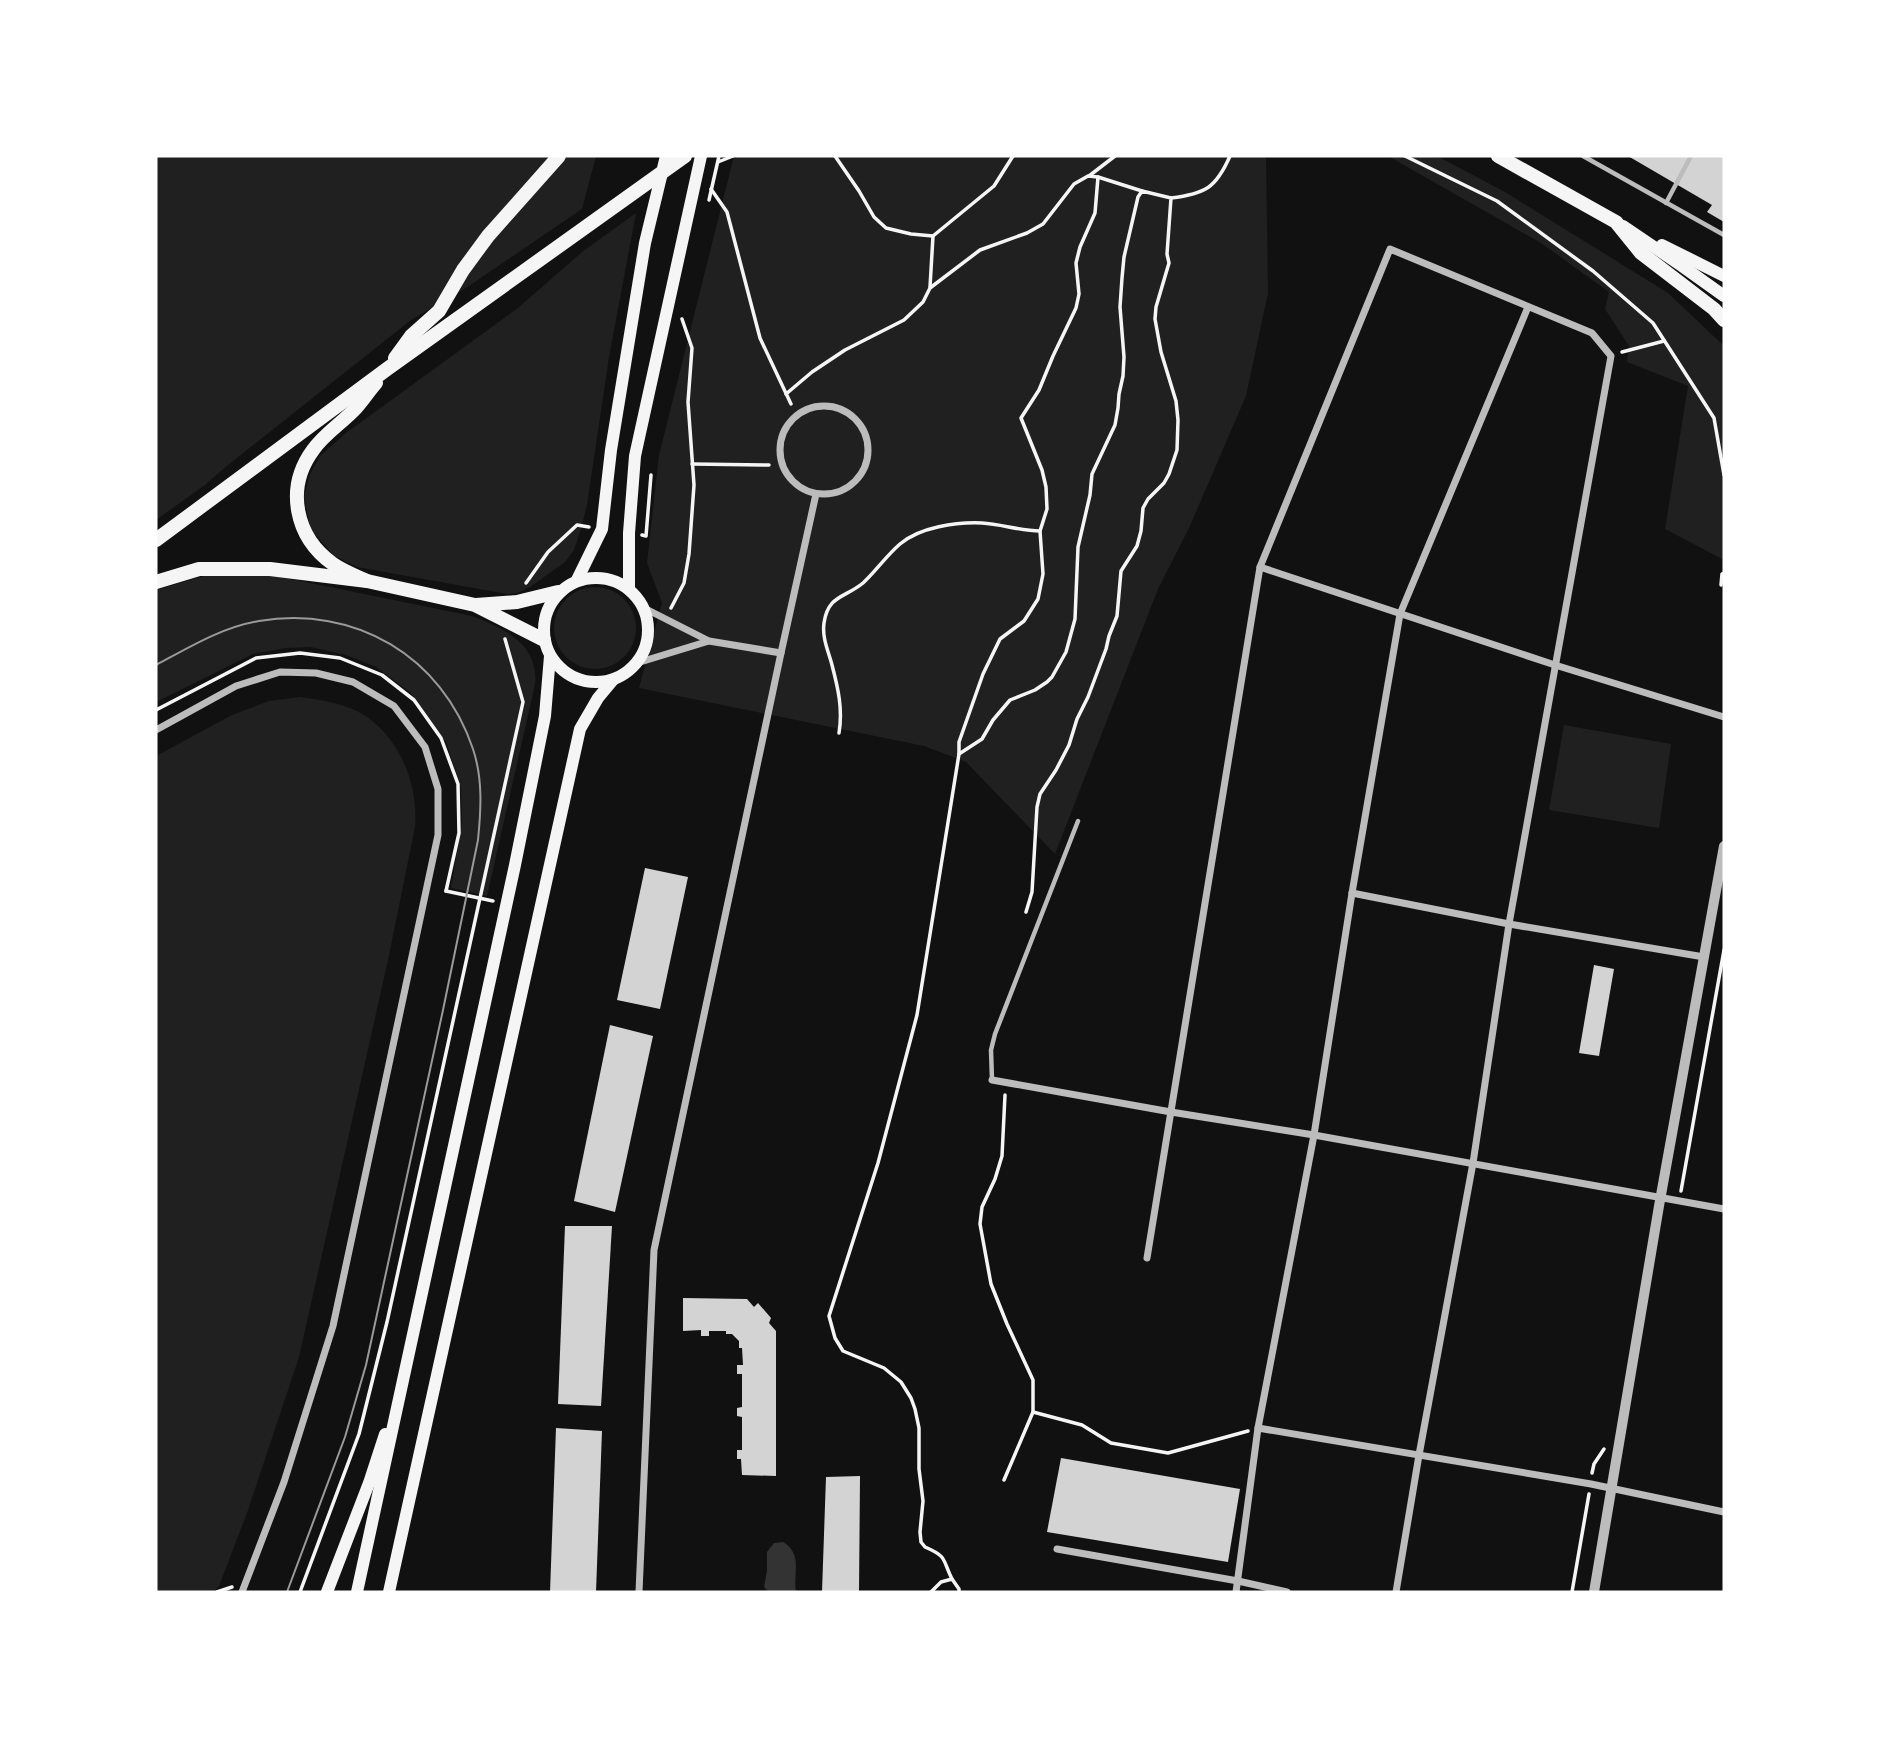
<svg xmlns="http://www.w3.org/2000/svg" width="1880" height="1748" font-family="Manrope,sans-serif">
	<rect width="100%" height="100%" fill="#111"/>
	<!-- green -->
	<g fill="#202020">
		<polygon points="156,156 596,156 582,209 469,286 411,320 228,465 205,485 156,520"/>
		<polygon points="734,156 1266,156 1268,293 1246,396 1189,528 1158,589 1055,854 966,762 924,746 639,688 662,603 647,563 659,455"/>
		<polygon points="1388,156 1437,156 1505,192 1668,293 1724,346 1724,560 1665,529 1688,386 1627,362 1629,346 1605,309 1609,292 1541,243"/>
		<polygon points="636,213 609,357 587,505 580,532 574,550 565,562 530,587 517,593 507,594 357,567 333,555 310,528 304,497 309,476 320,456 346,433 518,308 582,252"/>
		<path d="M204,576H276L472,616C498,626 532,640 535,673C536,678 535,684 534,689L487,896L451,888L462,823L461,787L446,742L411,693L376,667L346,655L311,647L286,648L253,654L156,702V590Z"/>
		<circle cx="595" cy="628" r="41"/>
		<path d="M300,697C322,700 348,704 367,717C402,742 418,786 415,827L388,960L299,1357L247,1513L219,1586L214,1591H156V756L232,715L269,701Z"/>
		<polygon points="1564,725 1671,744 1659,828 1549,810"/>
	</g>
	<!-- water -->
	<path fill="#333" d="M783,1542C803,1554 793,1573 796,1592H769L764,1587L767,1571V1552L774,1543Z"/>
	<!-- building -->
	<g fill="#d3d3d3">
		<polygon points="1628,156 1723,156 1724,158 1724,222 1707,212 1712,205"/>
		<polygon points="645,868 688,877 660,1009 617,1000"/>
		<polygon points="1594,965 1614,969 1599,1056 1579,1053"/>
		<polygon points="610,1025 653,1036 615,1212 574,1201"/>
		<polygon points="565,1226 612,1226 601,1406 558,1404"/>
		<polygon points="683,1298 747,1299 754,1307 758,1303 771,1318 769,1323 776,1331 776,1476 742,1475 741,1459 737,1459 737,1450 742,1450 742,1417 737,1416 737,1408 742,1407 742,1374 737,1374 737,1365 743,1365 742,1348 739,1348 739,1341 732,1334 726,1334 726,1331 709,1331 709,1336 701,1336 701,1330 683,1331"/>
		<polygon points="556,1428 602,1431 596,1592 550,1592"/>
		<polygon points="1061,1458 1240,1489 1228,1562 1047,1532"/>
		<polygon points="860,1476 859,1592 822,1592 826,1477"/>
	</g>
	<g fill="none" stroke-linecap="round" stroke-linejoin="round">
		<!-- path -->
		<g stroke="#f5f5f5" stroke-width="3.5">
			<polyline points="835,156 859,191 874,217 886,228 911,234 933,236"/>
			<polyline points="1405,156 1497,201 1593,271 1653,323 1714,418 1724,475"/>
			<polyline points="718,162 733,156"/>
			<polyline points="1089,176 1115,156"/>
			<polyline points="711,189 727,212 760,338 791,404"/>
			<path d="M1171,198C1205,194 1216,188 1230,156"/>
			<polyline points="709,200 719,156"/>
			<polyline points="930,287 933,236 994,186 1013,156"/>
			<polyline points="1622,352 1664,341"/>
			<polyline points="786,394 812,372 845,350 904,320 923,302 930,288 980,250 1027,233 1043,224 1074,184 1088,176 1098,177"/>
			<polyline points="692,464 769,465"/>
			<polyline points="642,535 646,536 651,475"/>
			<polyline points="526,583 548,552 577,525 589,527"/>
			<polyline points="1721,585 1722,574 1724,573"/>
			<polyline points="671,608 684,583 689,554 694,485 688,402 692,348 682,319"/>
			<polyline points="156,710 256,658 300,653 340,658 382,675 414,700 441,738 458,784 459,833 446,891"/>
			<path d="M839,733C843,709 838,688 832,665C828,650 822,638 824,623C828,595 845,598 863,583C876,571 886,556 900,544C920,527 956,522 982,523C1001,524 1021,531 1040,531"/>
			<polyline points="959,754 959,742 983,674 1000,639 1024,621 1038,599 1043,574 1040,531 1047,509 1046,487 1042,470 1021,418 1039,390 1053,356 1076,308 1079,294 1076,263 1080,247 1095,213 1098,177 1142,191"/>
			<polyline points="446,891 493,901"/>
			<polyline points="1681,1191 1724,950"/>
			<polyline points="1033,1412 1082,1425 1111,1443 1168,1453 1248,1431"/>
			<polyline points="1592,1473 1594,1464 1604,1449"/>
			<polyline points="1004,1480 1033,1412 1033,1380 1007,1324 991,1284 980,1224 982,1207 995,1179 1002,1156 1005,1095"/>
			<path d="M952,1579C942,1559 948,1557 925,1547L921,1542L920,1532L923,1501L919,1469V1428L915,1409L911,1398L901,1382L884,1368L843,1351L835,1338L829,1316L878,1163L917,1015L959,754L982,739L993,720L1010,700L1035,690L1047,682L1052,677L1066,652L1075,619L1078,547L1090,495L1092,474L1115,425L1118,408L1119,394L1123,376L1124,357L1120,307L1122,278L1124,257L1138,197L1142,191L1171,198L1167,254L1169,263L1156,307L1155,319L1161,352L1176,401L1178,420L1177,450L1169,474L1164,483L1148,499L1143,508L1141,531L1137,546L1121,571L1117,616L1109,636L1106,649L1088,697L1077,719L1069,745L1056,770L1040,794L1037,807L1032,892L1026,912"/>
			<polyline points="217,1592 232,1587"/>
			<polyline points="300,1592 359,1434 387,1322 523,702 505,639"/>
			<polyline points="931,1592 941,1582 952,1579 959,1589 959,1592"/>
			<polyline points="1572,1592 1589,1494"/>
		</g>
		<!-- service -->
		<g stroke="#bcbcbc" stroke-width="4.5">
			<polyline points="1583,156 1724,235"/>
			<polyline points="1666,203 1691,156"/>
			<polyline points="992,1080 991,1050 995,1034 1078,821"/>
		</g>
		<!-- minor -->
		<g stroke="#bcbcbc" stroke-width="7">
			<circle cx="824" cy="450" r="44"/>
			<polyline points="1260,567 1555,665 1724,717"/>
			<polyline points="644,608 709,641 781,653"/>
			<polyline points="637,663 709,641"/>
			<polyline points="156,730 236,686 280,672 316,673 353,682 394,706 425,747 438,789 438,835 333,1326 284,1482 242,1592"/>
			<polyline points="1352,893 1509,924 1704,957"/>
			<polyline points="992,1080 1171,1112 1314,1135 1724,1209"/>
			<polyline points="1147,1258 1260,567 1390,249 1592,333 1611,356 1509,924 1473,1163 1419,1455 1396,1592"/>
			<polyline points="1258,1428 1591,1484 1724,1512"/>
			<polyline points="1057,1549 1238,1581 1287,1592"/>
			<polyline points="639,1592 654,1250 781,653 816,494"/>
			<polyline points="1236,1592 1258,1428 1314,1135 1352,893 1400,614 1528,307"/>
		</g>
		<!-- tertiary -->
		<polyline stroke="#bcbcbc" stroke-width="10" points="1594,1592 1659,1206 1724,846"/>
		<!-- secondary -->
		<g stroke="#f5f5f5" stroke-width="12">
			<polyline points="1623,226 1682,266 1724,296"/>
			<polyline points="1662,245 1724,276"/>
			<circle cx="596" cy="630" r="52"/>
			<polyline points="577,580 602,529 611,450 645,243 666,156"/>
			<polyline points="629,589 629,533 635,456 701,156"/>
			<polyline points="327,1592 369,1483 385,1434"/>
			<polyline points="357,1592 515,865 545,716 550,656"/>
			<polyline points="389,1592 580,729 598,698 613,680"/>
		</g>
		<!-- primary -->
		<g stroke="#f5f5f5" stroke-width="14">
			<polyline points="1498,156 1616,222 1641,253 1714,309 1724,320"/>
			<polyline points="395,358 411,336 439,311 463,270 488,236 559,156"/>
			<polyline points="156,540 387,369 685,156"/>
			<path d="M367,581C356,576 343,571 333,564C295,537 285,488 313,450C324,434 342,423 356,408C363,400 369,391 376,383"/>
			<polyline points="156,582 199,569 270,569 367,581 475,605 544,640"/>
			<polyline points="476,605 517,602 558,592"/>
		</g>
		<!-- tram -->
		<path stroke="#9a9a9a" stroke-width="2" d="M156,665C188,648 222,627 259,621C355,605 442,656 473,749C483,779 481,810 478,840L443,1010L366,1365L345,1437L287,1592"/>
	</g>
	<!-- border -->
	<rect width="1880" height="1748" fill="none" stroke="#ffffff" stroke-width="315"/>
</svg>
